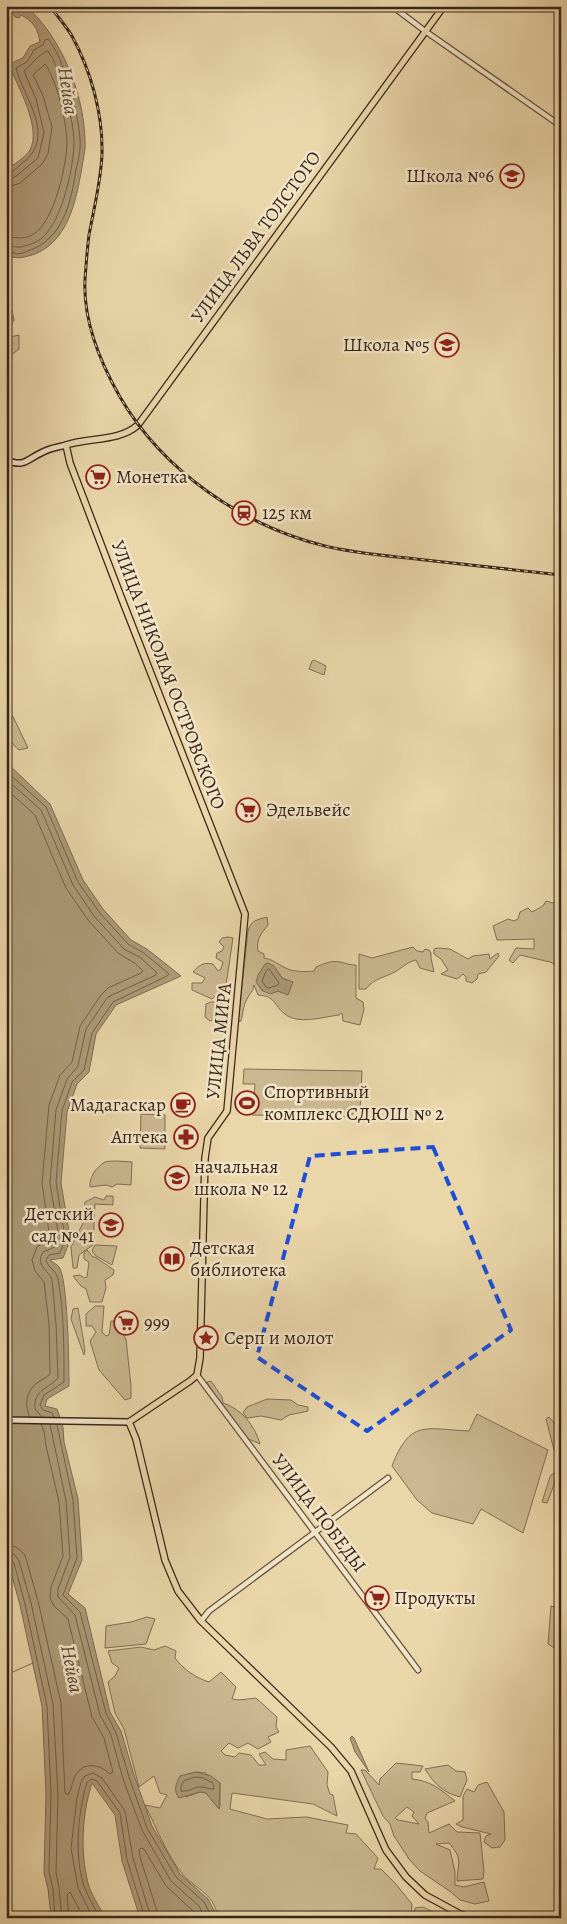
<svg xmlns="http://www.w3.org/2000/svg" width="567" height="1924" font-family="Alegreya,serif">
	<rect width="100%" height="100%" fill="#e9d6a9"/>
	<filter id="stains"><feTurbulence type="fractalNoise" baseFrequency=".004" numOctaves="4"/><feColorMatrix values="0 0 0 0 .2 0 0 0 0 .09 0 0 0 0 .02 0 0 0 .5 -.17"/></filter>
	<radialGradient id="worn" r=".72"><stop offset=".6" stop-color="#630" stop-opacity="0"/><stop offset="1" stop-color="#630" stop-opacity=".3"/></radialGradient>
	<!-- green -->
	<g fill="#cbb891" stroke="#826e55" fill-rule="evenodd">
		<polygon points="19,335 19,349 6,359 6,338"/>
		<polygon points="314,660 326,666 324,675 309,669 312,661"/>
		<path d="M6,702L28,748L19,750C4,739 6,719 6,702Z"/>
		<polygon points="561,900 561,967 550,962 520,955 513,963 509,960 516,948 534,949 534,939 497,940 493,926 508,919 514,921 518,919 520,912 528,908 532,912 543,906 546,901 553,903"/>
		<path d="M267,917L268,925C261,934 256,939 258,951L264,954V958C273,959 280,966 288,969C296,972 305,972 314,971L316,967C323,964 332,960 340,962C346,963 348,965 356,965V998L363,1002L364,1009L360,1025L343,1021L342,1013L339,1015C323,1017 298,1025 285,1014C273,1005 276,996 258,995L254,985C253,992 250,993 247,999C243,1006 243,1014 241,1021L238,1022L248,931C251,920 257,920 267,917ZM278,972L282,978L293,983L282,993L278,991H262L259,986Z"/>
		<path d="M228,937L233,938L225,992H220L212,999L192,990V983H202L205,978L193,972C199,965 204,962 213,964L218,971L221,969L223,962L216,958L217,953L222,951L224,947L219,942L222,938Z"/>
		<path d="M413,947L417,951L423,952L425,949L429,950L431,953V958L434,972L420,968L416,960C408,962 404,966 398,970C388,977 373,978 366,989H359V954L372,958Z"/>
		<polygon points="438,948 450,949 468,959 473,956 489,954 490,959 498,953 499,956 486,972 478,974 477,979 472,983 466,981 466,977 463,974 457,979 441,974 448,970 441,959 434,954 434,949"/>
		<path d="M211,1002H218L224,1005C223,1016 220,1018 210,1021L205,1017L206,1004Z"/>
		<polygon points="244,1069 362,1071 360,1111 345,1117 252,1115 255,1084 243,1084"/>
		<polygon points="141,1114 165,1115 165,1149 140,1148"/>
		<path d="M118,1161L132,1162L131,1185L117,1184L112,1187L106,1185L90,1187C89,1178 96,1167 105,1162C108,1161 114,1161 118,1161Z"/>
		<polygon points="106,1196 113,1196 113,1205 95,1204 93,1245 79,1255 77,1268 73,1268 71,1247 84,1221 85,1202 95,1197 104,1200"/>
		<polygon points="95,1245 117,1246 112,1265 96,1256 92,1251"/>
		<polygon points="87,1250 93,1257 95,1257 114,1270 113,1275 105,1280 106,1288 102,1302 90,1302 86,1289 81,1286 73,1276 80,1275 84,1278 87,1277 89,1262 84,1259 84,1252"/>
		<polygon points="95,1306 104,1306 102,1332 106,1336 109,1335 111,1321 115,1321 126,1339 131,1386 131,1398 125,1400 99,1370 90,1341 96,1332 92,1326 86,1326 86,1314"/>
		<polygon points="78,1308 85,1350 84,1355 71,1319 73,1309"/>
		<path d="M211,1381L222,1397L223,1403C242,1409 255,1426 260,1444L246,1438L219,1402L207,1382Z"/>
		<polygon points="267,1399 291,1400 298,1405 308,1407 308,1411 289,1415 281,1420 261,1416 247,1418 243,1413 247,1407"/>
		<path d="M477,1414L548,1450L523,1533L481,1509L473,1524L432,1513L417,1500L392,1466C410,1419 425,1429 469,1431Z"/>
		<polygon points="549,1417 561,1431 561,1455 554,1450 546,1419"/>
		<polygon points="561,1473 561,1487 558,1486 559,1482 555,1482 547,1503 542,1502 550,1477 552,1474"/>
		<polygon points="551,1606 561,1609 561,1652 548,1644"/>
		<polygon points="147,1617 155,1619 146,1644 105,1648 106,1626 131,1622"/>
		<path d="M165,1646L176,1651L175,1658C183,1669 196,1678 209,1682L221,1672L236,1687L232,1699L239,1700L256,1698L277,1717L276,1727L279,1732L268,1737L271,1742L258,1749L248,1743L238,1748L229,1743L221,1751L225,1755L235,1757L239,1753L251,1755L259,1765H266L259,1754L265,1752L273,1759L286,1760V1750L310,1746L328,1772L327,1785L330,1794L333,1795L337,1816L313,1804L232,1793L230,1809L267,1819L306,1817L348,1825L346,1833L356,1834L378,1858L374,1869H381L394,1882L412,1904L411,1918H218C213,1890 194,1890 180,1871C165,1851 156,1827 145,1805L160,1808L167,1795L160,1793L154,1776L139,1787L124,1729L115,1713L108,1682L115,1676L119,1668L112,1663L108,1651L141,1647L154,1650ZM196,1772L205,1773L220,1783V1806L219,1809L206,1793L200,1792L186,1797L188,1774Z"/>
		<path d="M396,1763L423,1766L420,1772H412V1779C431,1781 440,1789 455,1801L427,1813L425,1818L428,1822L429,1833L449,1824L457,1832L480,1833L484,1871L483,1879L457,1881C458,1862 463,1859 449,1843L436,1844L450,1850L455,1872V1885L464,1887L484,1882L489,1901L475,1904L460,1900L451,1892L420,1871L409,1859L394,1836L390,1824L383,1816L361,1770H365L379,1785L380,1779ZM407,1807L414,1812L412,1816L419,1824L398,1820L395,1818Z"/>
		<path d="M448,1765L456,1771L465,1772L467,1780L460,1797C444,1793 434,1784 425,1769Z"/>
		<polygon points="487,1782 504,1812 505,1840 500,1847 492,1848 484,1842 486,1836 491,1834 462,1827 456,1824 463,1820 463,1796 467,1789 474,1792 478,1785"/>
		<polygon points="423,1907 446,1918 414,1918 415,1908"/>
	</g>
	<!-- water -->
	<g fill="#ad9a78" stroke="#7f6b52">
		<path d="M8,6C13,6 19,5 23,6C29,8 34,14 38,18C66,50 84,98 85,141C86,149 83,159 82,167C76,201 68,243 32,255C21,258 17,259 6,255V170C13,165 26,157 30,150C42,127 17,86 9,64L23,58L30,46L40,42C38,29 33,21 21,15L19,18L15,17Z"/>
		<polygon points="6,295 10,301 14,320 6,333"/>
		<path d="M6,762L50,804L83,880L103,909L131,940L147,949L181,976L116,1005L96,1034L89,1072L77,1084L67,1112L61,1183L69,1231V1243L63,1258L50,1260C52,1262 57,1264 59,1267C68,1278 69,1367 69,1386L47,1399L45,1406L57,1409L63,1427L64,1442L78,1499L82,1560L68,1594L85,1608L110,1712L121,1731L134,1775L152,1826L180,1874L208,1899L217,1916L216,1918H140L122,1861L115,1815L92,1783C82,1814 80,1851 88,1883C91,1895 100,1907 105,1918L51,1917L48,1889L44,1873L46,1794L42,1706L20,1605L6,1555Z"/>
		<path d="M268,963L274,966L282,978L293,982L288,995L278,991L271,994C263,992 261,989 256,982L258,975L265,964Z"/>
		<polygon points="352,1736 354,1738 369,1772 355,1752 350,1738"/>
		<path d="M196,1772L211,1776L220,1783L219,1809L206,1793L200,1792L179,1798C173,1790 176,1784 180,1776Z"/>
	</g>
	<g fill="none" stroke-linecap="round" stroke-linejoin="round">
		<!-- shore -->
		<g stroke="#736048" stroke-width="1">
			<path d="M6,174C14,173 19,165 25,161C56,134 23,97 16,68L27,62L34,50L43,45L45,40L48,39C64,57 79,115 80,140C81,150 78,161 76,170C71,203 63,239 28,251C25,252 21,254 17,254C14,253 10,251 6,251"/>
			<path d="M6,180L15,177L38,158L44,133L36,99L24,71C32,65 38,54 48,51C60,67 74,121 74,142C74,167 61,230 36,242C31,244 22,248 17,247C13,247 10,245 6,244"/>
			<path d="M6,188L20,183L42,164L48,154L52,127L43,96L33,75L45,64C57,81 66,120 67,141C67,164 54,224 32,235C22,240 16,237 6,237"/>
			<path d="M6,771L46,807L78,882L99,912L128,944L144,953L169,974L167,976L113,1002L92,1033L84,1070L72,1082L62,1111L56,1182L64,1232V1242L60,1253L49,1255L46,1260C48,1268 56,1270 58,1279C64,1312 64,1348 64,1382L44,1395L40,1405L43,1410L52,1413L54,1417"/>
			<path d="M6,779L41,810L73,885L94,916L124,949L141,958L157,973L156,975L112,995L107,998L86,1029L78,1066L67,1079L56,1110L50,1183L58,1232L55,1247L43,1252C35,1266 48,1269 52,1280L56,1324L58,1378C48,1389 33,1390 35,1409L42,1417"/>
			<path d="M6,789L35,815L66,888L88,920L118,953L136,964L143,971L141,973L108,988L101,995L80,1026L72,1062L60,1075L49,1105L42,1183L50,1239L37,1247L32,1260L35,1271L44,1282L49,1324L50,1374C46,1378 41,1380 37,1383C26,1391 24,1406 30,1417"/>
			<polygon points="269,969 279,983 278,985 269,988 266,987 262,981 266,971"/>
			<polyline points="50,1424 66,1501 70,1557 58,1589 58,1597 75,1615 100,1715 111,1735 123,1779 142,1830 171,1881 199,1906 205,1918"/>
			<polyline points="57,1425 73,1500 77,1558 63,1595 80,1612 106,1713 116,1733 129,1777 147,1828 176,1877 204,1902 212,1918"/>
			<path d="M6,1545L16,1547L25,1555L38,1601L61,1703L65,1793L68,1795C72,1789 72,1782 75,1776C83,1761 100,1764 110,1774L113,1772L104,1738L92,1717L68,1619L54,1606L50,1598L51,1587L63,1556L59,1502L46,1446L44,1431L41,1424"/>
			<polyline points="6,1552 14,1554 19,1561 31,1603 53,1704 58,1794 56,1872 59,1888 62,1918"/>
			<polyline points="6,1558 11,1559 14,1563 25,1604 47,1706 51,1794 49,1872 53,1889 55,1918"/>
			<path d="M196,1777L203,1778L213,1783L214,1789C209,1790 204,1786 198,1787C191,1789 188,1792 181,1791V1786L184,1781Z"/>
			<polyline points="69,1918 67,1895 70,1892 84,1918"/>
			<polyline points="93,1918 78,1888 71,1848 77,1798 81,1782 85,1776 93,1773 102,1778 125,1811 133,1858 151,1918"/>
			<path d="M100,1918C95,1908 88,1897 84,1886C74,1856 78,1812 87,1782L92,1779L97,1781L120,1813L127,1860L145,1918"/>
			<polyline points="159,1918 140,1857 139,1850 141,1848 144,1849 166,1886 193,1911 196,1918"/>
		</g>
		<!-- stream -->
		<polyline stroke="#7f6b52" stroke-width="1" points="6,1675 33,1663"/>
		<!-- tertiary casing -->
		<g stroke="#65513d" stroke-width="7">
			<g id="tertiary">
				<polyline points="392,6 425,31 561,126"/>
				<polyline points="197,1375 418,1670"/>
				<polyline points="201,1621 209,1611 388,1478"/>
			</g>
		</g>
		<!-- secondary casing -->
		<g stroke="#392519" stroke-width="8">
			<g id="secondary">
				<path d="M6,460C25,468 27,459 43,452C50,448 59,447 66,445"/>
				<polyline points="6,1420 129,1422"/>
			</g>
		</g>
		<!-- primary casing -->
		<g stroke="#392519" stroke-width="8">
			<path id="primary" d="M444,6L138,425C119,442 89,437 66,445L70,463L123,602L245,914L227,1111L208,1138L205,1158L200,1358L197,1375L190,1381L129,1422L136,1439L165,1560L178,1591L201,1621L331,1747L351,1771L386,1850L406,1877L425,1895L460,1914L472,1918"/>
		</g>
		<!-- tertiary -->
		<use href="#tertiary" stroke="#f1e4c7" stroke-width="4.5"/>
		<!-- secondary -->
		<use href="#secondary" stroke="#f1e4c7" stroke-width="5"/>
		<!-- primary -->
		<use href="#primary" stroke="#e9d6a9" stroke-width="5.5"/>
		<!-- rail casing -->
		<g stroke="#392519" stroke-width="3">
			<path id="rail" d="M50,6C57,16 66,26 72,36C91,71 103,114 102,154C101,181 94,208 89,235C87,250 86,265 85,280C83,321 100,362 120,397C163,471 243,526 325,546C358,554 392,556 425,560C470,565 515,570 561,575"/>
		</g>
		<!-- rail -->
		<use href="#rail" stroke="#f1e4c7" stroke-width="1" stroke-dasharray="4" stroke-linecap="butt"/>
	</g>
	<!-- marked area -->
	<path fill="none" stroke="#1d4ed8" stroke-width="4" stroke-dasharray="10 6" stroke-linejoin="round" d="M433,1147L511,1330L367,1431L257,1357L310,1156Z"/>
	<!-- icons -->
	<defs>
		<g id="school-ring" transform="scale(1.25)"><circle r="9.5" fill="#f1e4c7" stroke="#8f2418" stroke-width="1.5"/><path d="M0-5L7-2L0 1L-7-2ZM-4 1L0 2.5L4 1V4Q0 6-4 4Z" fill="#8f2418"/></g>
		<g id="supermarket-ring" transform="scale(1.25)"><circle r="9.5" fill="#f1e4c7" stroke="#8f2418" stroke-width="1.5"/><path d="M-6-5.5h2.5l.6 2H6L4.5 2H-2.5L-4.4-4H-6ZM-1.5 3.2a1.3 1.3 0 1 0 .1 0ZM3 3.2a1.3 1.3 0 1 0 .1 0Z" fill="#8f2418"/></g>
		<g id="station-ring" transform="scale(1.25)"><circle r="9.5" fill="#f1e4c7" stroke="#8f2418" stroke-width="1.5"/><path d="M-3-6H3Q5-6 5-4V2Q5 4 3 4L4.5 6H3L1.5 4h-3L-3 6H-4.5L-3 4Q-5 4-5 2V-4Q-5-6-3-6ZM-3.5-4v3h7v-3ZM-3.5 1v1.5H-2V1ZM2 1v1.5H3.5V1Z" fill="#8f2418"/></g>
		<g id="stadium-ring" transform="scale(1.25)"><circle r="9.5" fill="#f1e4c7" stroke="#8f2418" stroke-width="1.5"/><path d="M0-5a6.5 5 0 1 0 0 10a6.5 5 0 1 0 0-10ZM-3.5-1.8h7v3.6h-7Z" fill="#8f2418"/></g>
		<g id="cafe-ring" transform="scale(1.25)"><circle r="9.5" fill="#f1e4c7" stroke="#8f2418" stroke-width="1.5"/><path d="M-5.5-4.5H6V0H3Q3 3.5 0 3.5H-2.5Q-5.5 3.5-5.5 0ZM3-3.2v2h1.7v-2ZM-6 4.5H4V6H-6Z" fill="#8f2418"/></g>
		<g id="pharmacy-ring" transform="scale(1.25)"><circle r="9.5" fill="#f1e4c7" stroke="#8f2418" stroke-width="1.5"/><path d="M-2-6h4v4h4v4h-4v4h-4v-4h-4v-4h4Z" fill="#8f2418"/></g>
		<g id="library-ring" transform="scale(1.25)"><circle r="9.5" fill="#f1e4c7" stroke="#8f2418" stroke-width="1.5"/><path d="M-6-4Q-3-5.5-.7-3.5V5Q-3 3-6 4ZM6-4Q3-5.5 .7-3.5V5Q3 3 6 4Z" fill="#8f2418"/></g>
		<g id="sight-ring" transform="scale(1.25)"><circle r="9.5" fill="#f1e4c7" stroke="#8f2418" stroke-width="1.5"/><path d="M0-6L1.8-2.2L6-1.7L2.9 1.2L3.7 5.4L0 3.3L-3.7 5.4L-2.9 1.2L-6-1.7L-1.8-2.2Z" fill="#8f2418"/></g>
	</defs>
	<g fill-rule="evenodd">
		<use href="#school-ring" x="512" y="176"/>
		<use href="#school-ring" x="447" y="345"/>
		<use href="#supermarket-ring" x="98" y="477"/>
		<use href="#station-ring" x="244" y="513"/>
		<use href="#supermarket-ring" x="248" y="810"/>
		<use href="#stadium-ring" x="247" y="1103"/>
		<use href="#cafe-ring" x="183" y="1105"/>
		<use href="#pharmacy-ring" x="186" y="1137"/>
		<use href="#school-ring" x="177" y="1178"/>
		<use href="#school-ring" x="111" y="1225"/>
		<use href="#library-ring" x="172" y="1259"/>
		<use href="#supermarket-ring" x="126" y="1323"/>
		<use href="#sight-ring" x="206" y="1338"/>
		<use href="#supermarket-ring" x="377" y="1598"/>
	</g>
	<g text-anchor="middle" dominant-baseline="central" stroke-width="5" stroke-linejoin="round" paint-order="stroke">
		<!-- poi labels -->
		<g font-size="19" fill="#392519" stroke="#f1e4c7" text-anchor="start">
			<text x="494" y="176" text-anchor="end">Школа №6</text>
			<text x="430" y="345" text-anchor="end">Школа №5</text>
			<text x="116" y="477">Монетка</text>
			<text x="262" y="513">125 км</text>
			<text x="266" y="810">Эдельвейс</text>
			<text x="264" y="1092">Спортивный<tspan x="264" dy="22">комплекс СДЮШ № 2</tspan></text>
			<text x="166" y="1105" text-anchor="end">Мадагаскар</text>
			<text x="168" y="1137" text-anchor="end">Аптека</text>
			<text x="194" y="1167">начальная<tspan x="194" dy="22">школа № 12</tspan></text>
			<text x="94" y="1214" text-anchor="end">Детский<tspan x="94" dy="22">сад №41</tspan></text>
			<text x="190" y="1248">Детская<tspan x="190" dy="22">библиотека</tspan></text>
			<text x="144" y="1323">999</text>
			<text x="224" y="1338">Серп и молот</text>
			<text x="394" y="1598">Продукты</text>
		</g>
		<!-- street labels -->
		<g font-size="19" fill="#392519" stroke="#f1e4c7">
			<text transform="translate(256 237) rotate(-54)">УЛИЦА ЛЬВА ТОЛСТОГО</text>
			<text transform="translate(168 675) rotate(69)">УЛИЦА НИКОЛАЯ ОСТРОВСКОГО</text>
			<text transform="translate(219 1041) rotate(-84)">УЛИЦА МИРА</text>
			<text transform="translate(319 1513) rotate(53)">УЛИЦА ПОБЕДЫ</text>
		</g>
		<!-- water labels -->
		<g font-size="20" font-style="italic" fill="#5c4836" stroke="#f1e4c7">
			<text transform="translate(68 91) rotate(82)">Нейва</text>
			<text transform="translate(72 1669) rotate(79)">Нейва</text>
		</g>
	</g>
	<!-- margin -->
	<rect width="567" height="1924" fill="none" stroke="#e9d6a9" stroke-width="25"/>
	<rect x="8" y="8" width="552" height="1909" fill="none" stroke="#392519" stroke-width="2.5"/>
	<rect x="12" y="12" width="542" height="1899" fill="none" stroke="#392519"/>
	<rect width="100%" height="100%" filter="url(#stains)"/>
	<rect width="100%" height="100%" fill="url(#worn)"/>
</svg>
